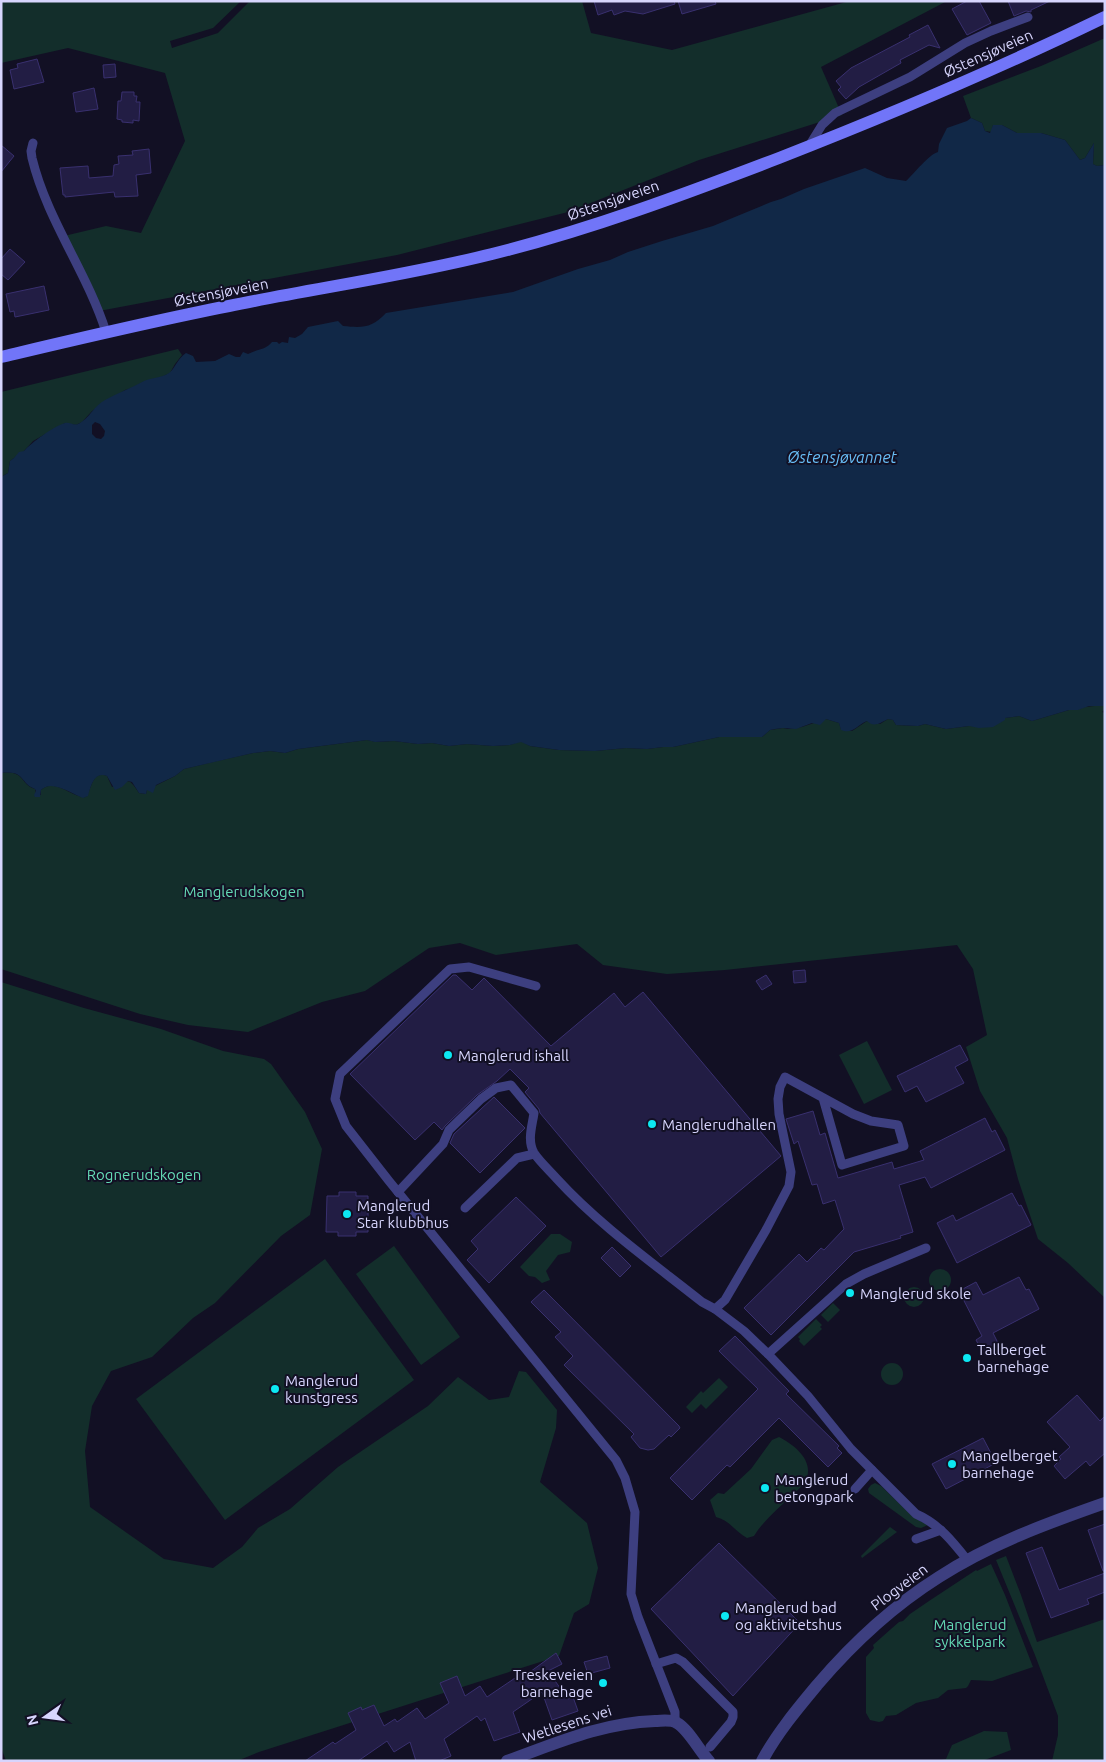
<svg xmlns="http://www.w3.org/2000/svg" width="1106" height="1762" font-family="Ubuntu,sans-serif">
	<rect width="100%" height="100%" fill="#121024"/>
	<!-- green -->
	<g fill="#132e2b">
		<polygon points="1,1 241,1 213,28 170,41 172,48 218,33 250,1 582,1 591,33 672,50 850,1 947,1 821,67 842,115 699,160 568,212 397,255 99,311 64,236 106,226 141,233 185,141 165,73 68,48 1,63"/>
		<polygon points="1105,38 1105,165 1097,166 1093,164 1094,143 1085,158 1080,160 1065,140 1041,133 1017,133 1002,125 993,125 992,132 985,131 982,123 971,118 963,96 1041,66"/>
		<polygon points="178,349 182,355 175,364 170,373 153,381 143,382 135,387 125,390 92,411 82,422 76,425 65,423 33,441 24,451 10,461 8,473 1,477 1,392"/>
		<path d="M1104,705L1105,709L1102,712L1105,713V1298L1068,1263L1038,1239L1018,1179L1007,1138L980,1091L966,1047L987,1035L973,969L957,945L725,970L667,974L603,965L577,944L496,955L460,943L429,948L365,991L322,1002L248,1032L188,1025L140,1014L1,969V773C26,770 19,784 35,789L36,794L41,795V790C55,777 73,799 86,797C92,789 92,770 107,776L112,787C130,780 128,777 139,793L146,794L147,790L175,776L184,769L217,761L253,753L270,751L285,753L298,749L367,740L376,742L394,741L418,744L432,743L449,746L467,744L493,746L510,745L521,741L530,746L559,750L595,751L626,748L647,749L663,747H673L719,737H762L770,730L783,728L788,729L802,727L826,719L839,723L841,729L852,731L867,721L880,724L888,719L893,720L896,725L918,726L925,724L946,729L969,726L989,727L1005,718L1019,716L1032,721L1069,710H1076L1085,707Z"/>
		<polygon points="1,982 84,1008 161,1029 223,1051 264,1059 271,1064 305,1112 322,1149 310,1215 281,1236 215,1303 193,1318 152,1357 111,1371 92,1406 85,1451 90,1507 164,1559 213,1568 242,1547 258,1528 290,1509 338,1467 428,1406 458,1377 489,1400 509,1397 519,1371 526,1372 557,1410 556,1428 540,1482 587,1523 598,1568 589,1604 574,1613 559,1656 259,1752 237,1761 6,1761 1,1747"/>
		<polygon points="867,1041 892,1090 864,1104 839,1055"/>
		<polygon points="551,1234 560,1234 572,1242 570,1252 558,1255 546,1271 550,1280 542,1283 535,1277 529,1276 520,1267"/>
		<polygon points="394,1246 460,1337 421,1365 356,1274"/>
		<polygon points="325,1259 414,1380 225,1520 136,1399"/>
		<circle cx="940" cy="1280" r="11"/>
		<circle cx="914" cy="1297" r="10"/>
		<polygon points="833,1303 840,1310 828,1322 821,1315"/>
		<polygon points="816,1319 822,1325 820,1327 822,1329 804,1346 799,1341 800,1339 798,1337"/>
		<circle cx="892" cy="1374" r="11"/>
		<polygon points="719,1378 728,1387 706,1409 701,1404 692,1413 686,1407 701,1391 703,1393"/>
		<path d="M779,1437C795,1445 816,1462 805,1482C802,1487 795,1492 791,1496C778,1509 763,1521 754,1536L747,1538C736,1532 729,1520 716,1517L710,1500L718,1493L724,1494L751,1469L772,1440Z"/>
		<polygon points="875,1483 881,1486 913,1517 928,1525 921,1528 916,1527 869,1493 868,1489 871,1485"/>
		<polygon points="890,1527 897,1532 862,1558 861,1556"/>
		<polygon points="1006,1556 1021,1595 1037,1642 1105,1619 1105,1761 1052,1761 1058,1735 1058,1716 1035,1655 996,1560"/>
		<polygon points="991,1564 1005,1595 1033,1667 992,1681 971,1680 968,1686 966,1688 948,1690 938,1698 916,1703 896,1715 886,1716 883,1721 879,1722 870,1720 866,1713 866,1657 874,1648 873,1645 891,1629 899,1622 903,1621 910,1614 929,1601 976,1570 977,1571"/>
		<polygon points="984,1731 1007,1732 1011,1750 982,1761 936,1761 946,1759 952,1745"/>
	</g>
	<!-- water -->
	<path fill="#112847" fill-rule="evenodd" d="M971,118L982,123L985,131L990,133L993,125H1002L1017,133H1041L1065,140L1080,160L1085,158L1094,143L1093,164L1097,166L1105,165V706H1089L1078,710H1069L1032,721L1019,716L1005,718V720L993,727L979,728L969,726L946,729L925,724L918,726L896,725L893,720L888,719C880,723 874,728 867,721C857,725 852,735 841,730L839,723L826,719L820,725L812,723L796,729L783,728L775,729L770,730L762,737H719L673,747H663L647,749L626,748L595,751L559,750L530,746L521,742L510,745L493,746L467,744L449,746L432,743L418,744L394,741L375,742L367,740L298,749L285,753L270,751L253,753L184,769L175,776L156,785L153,793L147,790L146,794L139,793L132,782L128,781L122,787L115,790L107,776C94,771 91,786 88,796L83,798C71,794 52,779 41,790L40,797H35L34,795L36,791L35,789C19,783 26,770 1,773V477L8,473L10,461L14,458L19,452L24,451C31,443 54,426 65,423C71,422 74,427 80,423C90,417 94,406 105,400C118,393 131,388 144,381C150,378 161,378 169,373C174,370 177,359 186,353L193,356L196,362L215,361L229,354L236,357H240L243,352L248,354C257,349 266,350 272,342H277L279,344L282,342L288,343L289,337L295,338L302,334L308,327L338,321L343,326C363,328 372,328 386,313L513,292L578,269L610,260L628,252L662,241L713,226L771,202L781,199L804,189L865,168L887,178L906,181C915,173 928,155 938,152L939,144L947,128L967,121ZM95,422L100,424L105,431L104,436L101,439L96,438L92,434V425Z"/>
	<!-- building -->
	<g fill="#221d44" stroke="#39306f">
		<polygon points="594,1 674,1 675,4 643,14 625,11 614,15 612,10 598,15"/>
		<polygon points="678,1 715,1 716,4 682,14"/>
		<polygon points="967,1 979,1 991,23 967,35 952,9"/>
		<polygon points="1008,1 1050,1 1031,10 1031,12 1026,11 1014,16"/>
		<polygon points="928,25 940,48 929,45 900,60 901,63 859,87 846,99 838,90 841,87 836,81 851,68 910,37 909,35"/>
		<polygon points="37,59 44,82 14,89 10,70 18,68 17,64"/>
		<polygon points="115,64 116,77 104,78 103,65"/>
		<polygon points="94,88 98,109 76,112 73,93"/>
		<polygon points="122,92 134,92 134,96 137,96 136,102 140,102 139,121 133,120 133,123 122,122 122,120 117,119 118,101 121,101"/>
		<polygon points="1,145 14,156 1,172"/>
		<polygon points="149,149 151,173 136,175 138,196 115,197 114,192 65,197 65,195 63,195 60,168 88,166 89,178 113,176 114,165 119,164 118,156 133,155 132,151"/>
		<polygon points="10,249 25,262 8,280 1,274 1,259"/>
		<polygon points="44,286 49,310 15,317 14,311 10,312 6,294"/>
		<polygon points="805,970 806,982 794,983 793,971"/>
		<polygon points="453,975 456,975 472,990 484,978 551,1046 614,993 625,1007 643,992 781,1156 661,1257 540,1113 539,1109 525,1092 529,1088 510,1069 497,1081 477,1095 445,1126 442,1130 434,1122 415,1140 350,1074"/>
		<polygon points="766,975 772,984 762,990 756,981"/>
		<polygon points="960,1045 968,1060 955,1067 964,1083 926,1102 917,1086 905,1092 897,1076"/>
		<polygon points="494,1097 525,1128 480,1173 450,1143 454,1134"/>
		<polygon points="813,1111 820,1135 825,1133 838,1178 892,1162 894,1169 924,1160 920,1151 985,1118 992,1132 995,1130 1005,1150 931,1188 925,1177 899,1185 913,1232 900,1236 901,1238 854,1252 771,1335 744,1308 799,1254 807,1262 821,1248 824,1250 844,1229 835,1200 823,1204 817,1184 812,1185 798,1141 794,1144 786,1119"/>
		<polygon points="339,1192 356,1192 356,1196 368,1196 368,1232 356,1232 356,1236 338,1236 338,1232 326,1232 327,1196 339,1196"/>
		<polygon points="1012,1193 1019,1206 1021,1205 1031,1225 957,1263 937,1223 953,1215 956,1221"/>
		<polygon points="516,1197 546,1226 489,1283 467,1260 478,1249 471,1241"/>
		<polygon points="612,1247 631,1266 620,1277 601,1258"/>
		<polygon points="1019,1277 1026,1290 1029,1289 1039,1309 993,1333 999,1345 983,1353 976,1340 982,1336 959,1291 976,1282 983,1295"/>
		<polygon points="544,1290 679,1426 680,1428 671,1437 669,1435 654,1449 648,1450 640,1448 631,1437 634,1434 564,1365 573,1356 555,1337 561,1332 531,1302"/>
		<polygon points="735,1336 789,1391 786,1394 839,1446 837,1448 842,1453 828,1467 779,1418 730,1467 727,1465 692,1500 670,1478 758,1389 719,1351"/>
		<polygon points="1077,1395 1100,1421 1105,1416 1105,1453 1090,1466 1086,1461 1065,1479 1054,1466 1061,1459 1059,1457 1070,1447 1047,1422"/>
		<polygon points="983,1438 996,1463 946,1489 932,1464"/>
		<polygon points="1105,1524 1105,1571 1103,1571 1088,1530"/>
		<polygon points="719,1543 800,1623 733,1696 651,1609"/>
		<polygon points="1042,1547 1059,1590 1105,1573 1105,1592 1087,1599 1089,1604 1051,1618 1026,1553"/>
		<polygon points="556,1653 562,1664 548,1671 568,1699 573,1697 578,1711 552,1720 542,1692 513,1712 520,1732 494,1741 485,1718 481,1721 477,1716 444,1739 451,1756 439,1761 416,1761 410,1742 394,1752 387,1741 358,1761 305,1761 333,1742 335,1744 356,1730 348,1713 361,1707 362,1710 374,1705 384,1726 395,1719 397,1722 417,1708 425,1719 449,1703 440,1683 457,1676 465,1696 480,1686 487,1697 521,1674 523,1677"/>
		<polygon points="607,1656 610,1668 588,1674 584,1662"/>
	</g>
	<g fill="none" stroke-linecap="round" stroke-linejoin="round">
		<!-- service -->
		<g stroke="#3d3f80" stroke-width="9">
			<path d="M33,143L31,151L32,158C47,220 87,272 106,332"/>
			<polyline points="809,146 822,125 835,113 910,77 965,43 991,31 1028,17"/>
			<polyline points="536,986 469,967 450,969 340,1074 335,1099 346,1126 389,1181 616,1460 625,1478 635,1512 631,1594 638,1617 675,1712 675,1721"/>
			<path d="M398,1192L443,1144L449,1130L481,1099L496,1088L511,1085L534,1113C532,1127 527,1140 534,1153C540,1162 550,1171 557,1179C599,1225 653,1263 702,1302L715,1309L744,1331L768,1354L808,1396L851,1449L916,1514C939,1524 953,1542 968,1561"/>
			<polyline points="465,1208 517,1158 534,1154"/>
			<polyline points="715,1309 725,1300 766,1230 789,1186 791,1172 779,1114 778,1099 780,1087 785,1077 853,1114 871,1121 898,1125 904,1146 842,1165 823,1098"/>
			<polyline points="768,1354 846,1284 864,1274 926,1248"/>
			<polyline points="855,1489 872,1470"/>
			<polyline points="916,1539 941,1530"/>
			<polyline points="656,1664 676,1658 683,1662 733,1712 733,1717 731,1722 710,1747"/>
		</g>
		<!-- minor -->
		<path stroke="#3d3f80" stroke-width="12" d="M507,1761C557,1743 601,1723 655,1721C662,1721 671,1719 677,1723C688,1729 699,1750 709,1761"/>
		<!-- tertiary -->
		<path stroke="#3d3f80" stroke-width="12" d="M762,1761C777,1733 798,1708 818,1684C853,1643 893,1606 939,1577C990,1544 1048,1523 1105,1503"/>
		<!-- secondary -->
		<path stroke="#7175f8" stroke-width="12" d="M1,357C77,339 152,321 229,306C316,288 405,276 492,254C589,230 685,194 779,158C889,115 998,69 1105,17"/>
	</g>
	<!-- markers -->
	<g fill="#0ce8f2" stroke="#121024" stroke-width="2">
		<circle cx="448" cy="1055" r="5"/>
		<circle cx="652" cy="1124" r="5"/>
		<circle cx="347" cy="1214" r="5"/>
		<circle cx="850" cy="1293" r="5"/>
		<circle cx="967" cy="1358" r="5"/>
		<circle cx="275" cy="1389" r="5"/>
		<circle cx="952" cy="1464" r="5"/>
		<circle cx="765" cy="1488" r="5"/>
		<circle cx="725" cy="1616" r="5"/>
		<circle cx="603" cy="1683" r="5"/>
	</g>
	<g text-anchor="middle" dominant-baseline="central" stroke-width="4" stroke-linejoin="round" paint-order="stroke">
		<!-- street labels -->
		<g font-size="15" fill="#d7d5fd" stroke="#121024">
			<text transform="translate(988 53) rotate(-24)">Østensjøveien</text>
			<text transform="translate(613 200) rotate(-19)">Østensjøveien</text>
			<text transform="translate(221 292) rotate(-11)">Østensjøveien</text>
			<text transform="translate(899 1587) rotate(-37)">Plogveien</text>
			<text transform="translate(567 1724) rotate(-18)">Wetlesens vei</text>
		</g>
		<!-- park labels -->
		<g font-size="15" fill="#64dab5" stroke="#121024">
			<text x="244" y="891">Manglerudskogen</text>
			<text x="144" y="1174">Rognerudskogen</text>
			<text x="970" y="1624">Manglerud<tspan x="970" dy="17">sykkelpark</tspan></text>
		</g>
		<!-- poi labels -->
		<g font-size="15" fill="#d7d5fd" stroke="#121024" text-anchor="start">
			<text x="458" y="1055">Manglerud ishall</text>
			<text x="662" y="1124">Manglerudhallen</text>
			<text x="357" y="1205">Manglerud<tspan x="357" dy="17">Star klubbhus</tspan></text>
			<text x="860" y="1293">Manglerud skole</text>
			<text x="977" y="1349">Tallberget<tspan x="977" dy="17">barnehage</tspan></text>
			<text x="285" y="1380">Manglerud<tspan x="285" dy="17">kunstgress</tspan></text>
			<text x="962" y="1455">Mangelberget<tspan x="962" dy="17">barnehage</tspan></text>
			<text x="775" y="1479">Manglerud<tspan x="775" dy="17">betongpark</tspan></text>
			<text x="735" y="1607">Manglerud bad<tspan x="735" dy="17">og aktivitetshus</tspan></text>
			<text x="593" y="1674" text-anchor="end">Treskeveien<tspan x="593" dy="17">barnehage</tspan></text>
		</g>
		<!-- water labels -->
		<g font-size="16" font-style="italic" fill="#68bef7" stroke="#121024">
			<text x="842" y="457">Østensjøvannet</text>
		</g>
	</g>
	<!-- border -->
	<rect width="1106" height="1762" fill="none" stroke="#d7d5fd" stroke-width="5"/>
	<!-- north arrow -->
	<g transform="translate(45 1717) rotate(256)" stroke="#121024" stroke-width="4" paint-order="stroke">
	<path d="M0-4L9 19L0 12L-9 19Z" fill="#d7d5fd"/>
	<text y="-8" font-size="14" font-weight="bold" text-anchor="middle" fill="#d7d5fd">N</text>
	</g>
</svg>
